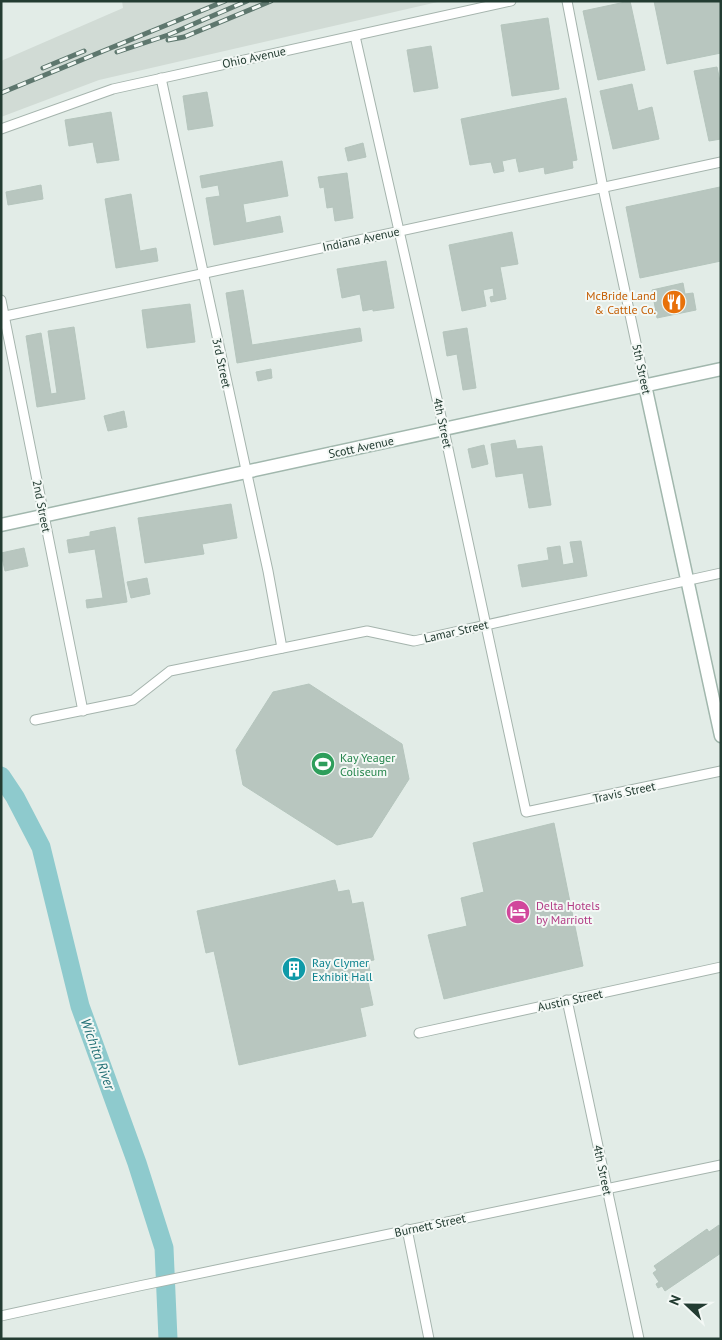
<svg xmlns="http://www.w3.org/2000/svg" width="722" height="1340" font-family="'PT Sans',sans-serif">
	<rect width="100%" height="100%" fill="#e2ece7"/>
	<!-- built -->
	<polygon fill="#d1dbd5" points="122,1 442,1 99,80 1,117 1,61 123,8"/>
	<g fill="none" stroke-linecap="round" stroke-linejoin="round">
		<!-- river -->
		<polyline stroke="#8ecacd" stroke-width="19" points="1,776 15,797 41,847 80,1006 137,1163 164,1248 168,1339"/>
	</g>
	<!-- building -->
	<g fill="#b8c6bf" stroke="#b5c5bd">
		<polygon points="630,1 645,70 598,80 583,11"/>
		<polygon points="654,1 721,1 721,53 667,64"/>
		<polygon points="548,18 559,89 512,96 501,25"/>
		<polygon points="431,46 438,88 414,92 407,50"/>
		<polygon points="717,67 721,86 721,139 709,141 694,71"/>
		<polygon points="632,84 638,111 652,107 659,139 613,149 600,91"/>
		<polygon points="207,92 213,126 188,130 183,96"/>
		<polygon points="566,98 577,160 572,161 573,168 545,174 544,167 519,172 516,158 502,161 504,171 494,173 491,162 470,165 461,119"/>
		<polygon points="111,112 119,160 97,163 93,142 69,146 65,120"/>
		<polygon points="363,143 366,157 348,161 345,148"/>
		<polygon points="282,161 288,196 243,204 246,223 280,216 283,232 214,245 206,198 220,196 218,185 202,188 200,176"/>
		<polygon points="347,173 353,218 335,221 333,207 327,208 324,187 320,188 318,177"/>
		<polygon points="41,185 43,199 8,205 6,192"/>
		<polygon points="720,187 721,261 640,278 626,207"/>
		<polygon points="131,194 140,251 156,248 158,261 116,268 105,199"/>
		<polygon points="512,232 518,264 500,267 506,299 491,302 490,297 494,296 493,288 483,290 486,306 462,311 449,245"/>
		<polygon points="386,261 394,308 373,311 373,309 363,311 360,294 342,298 337,269"/>
		<polygon points="683,283 685,294 693,293 696,310 657,318 652,290"/>
		<polygon points="243,290 252,345 360,328 362,341 237,363 226,293"/>
		<polygon points="190,304 195,342 147,348 142,310"/>
		<polygon points="74,327 85,399 37,407 26,336 41,333 51,394 57,393 48,331"/>
		<polygon points="467,328 476,388 463,390 457,354 447,356 443,332"/>
		<polygon points="271,369 272,378 258,381 256,372"/>
		<polygon points="124,411 127,427 108,431 104,416"/>
		<polygon points="515,440 517,449 542,446 551,505 529,508 523,473 496,477 491,444"/>
		<polygon points="484,445 488,464 472,468 468,449"/>
		<polygon points="231,504 237,538 202,544 204,554 145,563 138,518"/>
		<polygon points="115,527 127,602 87,608 86,600 103,598 95,549 69,553 67,540 90,536 90,532"/>
		<polygon points="581,541 587,576 522,587 518,565 549,560 547,548 560,546 563,565 574,563 570,542"/>
		<polygon points="24,548 28,566 5,571 1,553"/>
		<polygon points="147,578 150,594 131,598 127,582"/>
		<polygon points="309,684 402,744 409,779 372,837 337,845 243,785 236,750 273,692"/>
		<polygon points="554,823 583,966 444,999 428,935 467,926 461,898 484,892 473,843"/>
		<polygon points="335,880 338,892 349,890 352,904 363,902 374,960 368,961 371,976 367,977 373,1005 360,1008 366,1036 239,1065 214,951 206,953 197,911"/>
		<polygon points="719,1225 721,1253 665,1291 662,1286 658,1288 656,1284 659,1282 653,1273 657,1270 654,1266 707,1229 709,1232"/>
	</g>
	<g fill="none" stroke-linecap="round" stroke-linejoin="round">
		<!-- street casing -->
		<g stroke="#a5b4ad" stroke-width="11">
			<g id="street">
				<polyline points="567,1 603,188 645,385"/>
				<polyline points="355,36 444,430 526,812 721,771"/>
				<polyline points="161,78 268,571 282,648"/>
				<polyline points="1,129 113,89 511,1"/>
				<polyline points="1,300 83,711"/>
				<polyline points="1,317 721,162"/>
				<polyline points="35,720 133,700 170,671 367,631 414,641 721,573"/>
				<polyline points="567,1000 639,1339"/>
				<polyline points="419,1033 721,967"/>
				<polyline points="407,1229 429,1339"/>
				<polyline points="1,1316 139,1286 721,1165"/>
			</g>
		</g>
		<!-- secondary casing -->
		<g stroke="#a1b7ad" stroke-width="15">
			<g id="secondary">
				<polyline points="645,385 721,736"/>
				<polyline points="1,525 721,369"/>
			</g>
		</g>
		<!-- street -->
		<use href="#street" stroke="#fff" stroke-width="9"/>
		<!-- secondary -->
		<use href="#secondary" stroke="#fff" stroke-width="12"/>
		<!-- rail casing -->
		<g stroke="#5e776e" stroke-width="5">
			<g id="rail">
				<polyline points="168,40 184,37 271,1"/>
				<polyline points="117,52 168,35 247,1"/>
				<polyline points="43,68 84,51"/>
				<polyline points="1,93 225,1"/>
			</g>
		</g>
		<!-- rail -->
		<use href="#rail" stroke="#f3f8f5" stroke-width="3" stroke-dasharray="9" stroke-linecap="butt"/>
	</g>
	<!-- icons -->
	<defs>
		<g id="restaurant-disc" transform="scale(1.25)"><circle r="9.5" fill="#e8710a" stroke="#f3f8f5"/><path d="M-5-6h1v4h1v-4h1v4h1v-4h1v5L-1.5 .5V6h-2V.5L-5-1ZM5-6V6H3V1.5H1.5Q1.5-4 5-6Z" fill="#fff"/></g>
		<g id="stadium-disc" transform="scale(1.25)"><circle r="9.5" fill="#2e9e5b" stroke="#f3f8f5"/><path d="M0-5a6.5 5 0 1 0 0 10a6.5 5 0 1 0 0-10ZM-3.5-1.8h7v3.6h-7Z" fill="#fff"/></g>
		<g id="hotel-disc" transform="scale(1.25)"><circle r="9.5" fill="#d1479c" stroke="#f3f8f5"/><path d="M-6-4.5h1.5V1H6V5H4.5V3h-9V5H-6ZM-4 0a1.8 1.8 0 1 1 3.6 0ZM.5 0V-2.5h3Q6-2.5 6 0Z" fill="#fff"/></g>
		<g id="building-disc" transform="scale(1.25)"><circle r="9.5" fill="#0f9aa8" stroke="#f3f8f5"/><path d="M-4-6H4V6H1V3H-1V6H-4ZM-2.5-4.3h1.7v1.8h-1.7ZM.8-4.3h1.7v1.8H.8ZM-2.5-1h1.7V.8h-1.7ZM.8-1h1.7V.8H.8Z" fill="#fff"/></g>
	</defs>
	<g fill-rule="evenodd">
		<use href="#restaurant-disc" x="674" y="302"/>
		<use href="#stadium-disc" x="323" y="764"/>
		<use href="#hotel-disc" x="518" y="912"/>
		<use href="#building-disc" x="294" y="969"/>
	</g>
	<g text-anchor="middle" dominant-baseline="central" stroke-width="4" stroke-linejoin="round" paint-order="stroke">
		<!-- street labels -->
		<g font-size="12" fill="#233c32" stroke="#f3f8f5">
			<text transform="translate(254 57) rotate(-12)">Ohio Avenue</text>
			<text transform="translate(361 239) rotate(-12)">Indiana Avenue</text>
			<text transform="translate(222 363) rotate(78)">3rd Street</text>
			<text transform="translate(642 369) rotate(78)">5th Street</text>
			<text transform="translate(443 423) rotate(78)">4th Street</text>
			<text transform="translate(361 447) rotate(-12)">Scott Avenue</text>
			<text transform="translate(42 506) rotate(79)">2nd Street</text>
			<text transform="translate(456 631) rotate(-13)">Lamar Street</text>
			<text transform="translate(624 792) rotate(-12)">Travis Street</text>
			<text transform="translate(570 1000) rotate(-12)">Austin Street</text>
			<text transform="translate(603 1170) rotate(78)">4th Street</text>
			<text transform="translate(430 1225) rotate(-12)">Burnett Street</text>
		</g>
		<!-- food labels -->
		<g font-size="12" fill="#c56008" stroke="#f3f8f5" text-anchor="end">
			<text x="656" y="295">McBride Land<tspan x="656" dy="14">&amp; Cattle Co.</tspan></text>
		</g>
		<!-- leisure labels -->
		<g font-size="12" fill="#27864d" stroke="#f3f8f5" text-anchor="start">
			<text x="340" y="757">Kay Yeager<tspan x="340" dy="14">Coliseum</tspan></text>
		</g>
		<!-- hotel labels -->
		<g font-size="12" fill="#b23c85" stroke="#f3f8f5" text-anchor="start">
			<text x="536" y="905">Delta Hotels<tspan x="536" dy="14">by Marriott</tspan></text>
		</g>
		<!-- culture labels -->
		<g font-size="12" fill="#0d838f" stroke="#f3f8f5" text-anchor="start">
			<text x="312" y="962">Ray Clymer<tspan x="312" dy="14">Exhibit Hall</tspan></text>
		</g>
		<!-- water labels -->
		<g font-size="14" font-style="italic" fill="#216f74" stroke="#f3f8f5">
			<text transform="translate(98 1054) rotate(70)">Wichita River</text>
		</g>
	</g>
	<!-- border -->
	<rect width="722" height="1340" fill="none" stroke="#233c32" stroke-width="5"/>
	<!-- north arrow -->
	<g transform="translate(687 1305) rotate(292)" stroke="#f3f8f5" stroke-width="4" paint-order="stroke">
	<path d="M0-4L9 19L0 12L-9 19Z" fill="#233c32"/>
	<text y="-8" font-size="14" font-weight="bold" text-anchor="middle" fill="#233c32">N</text>
	</g>
</svg>
